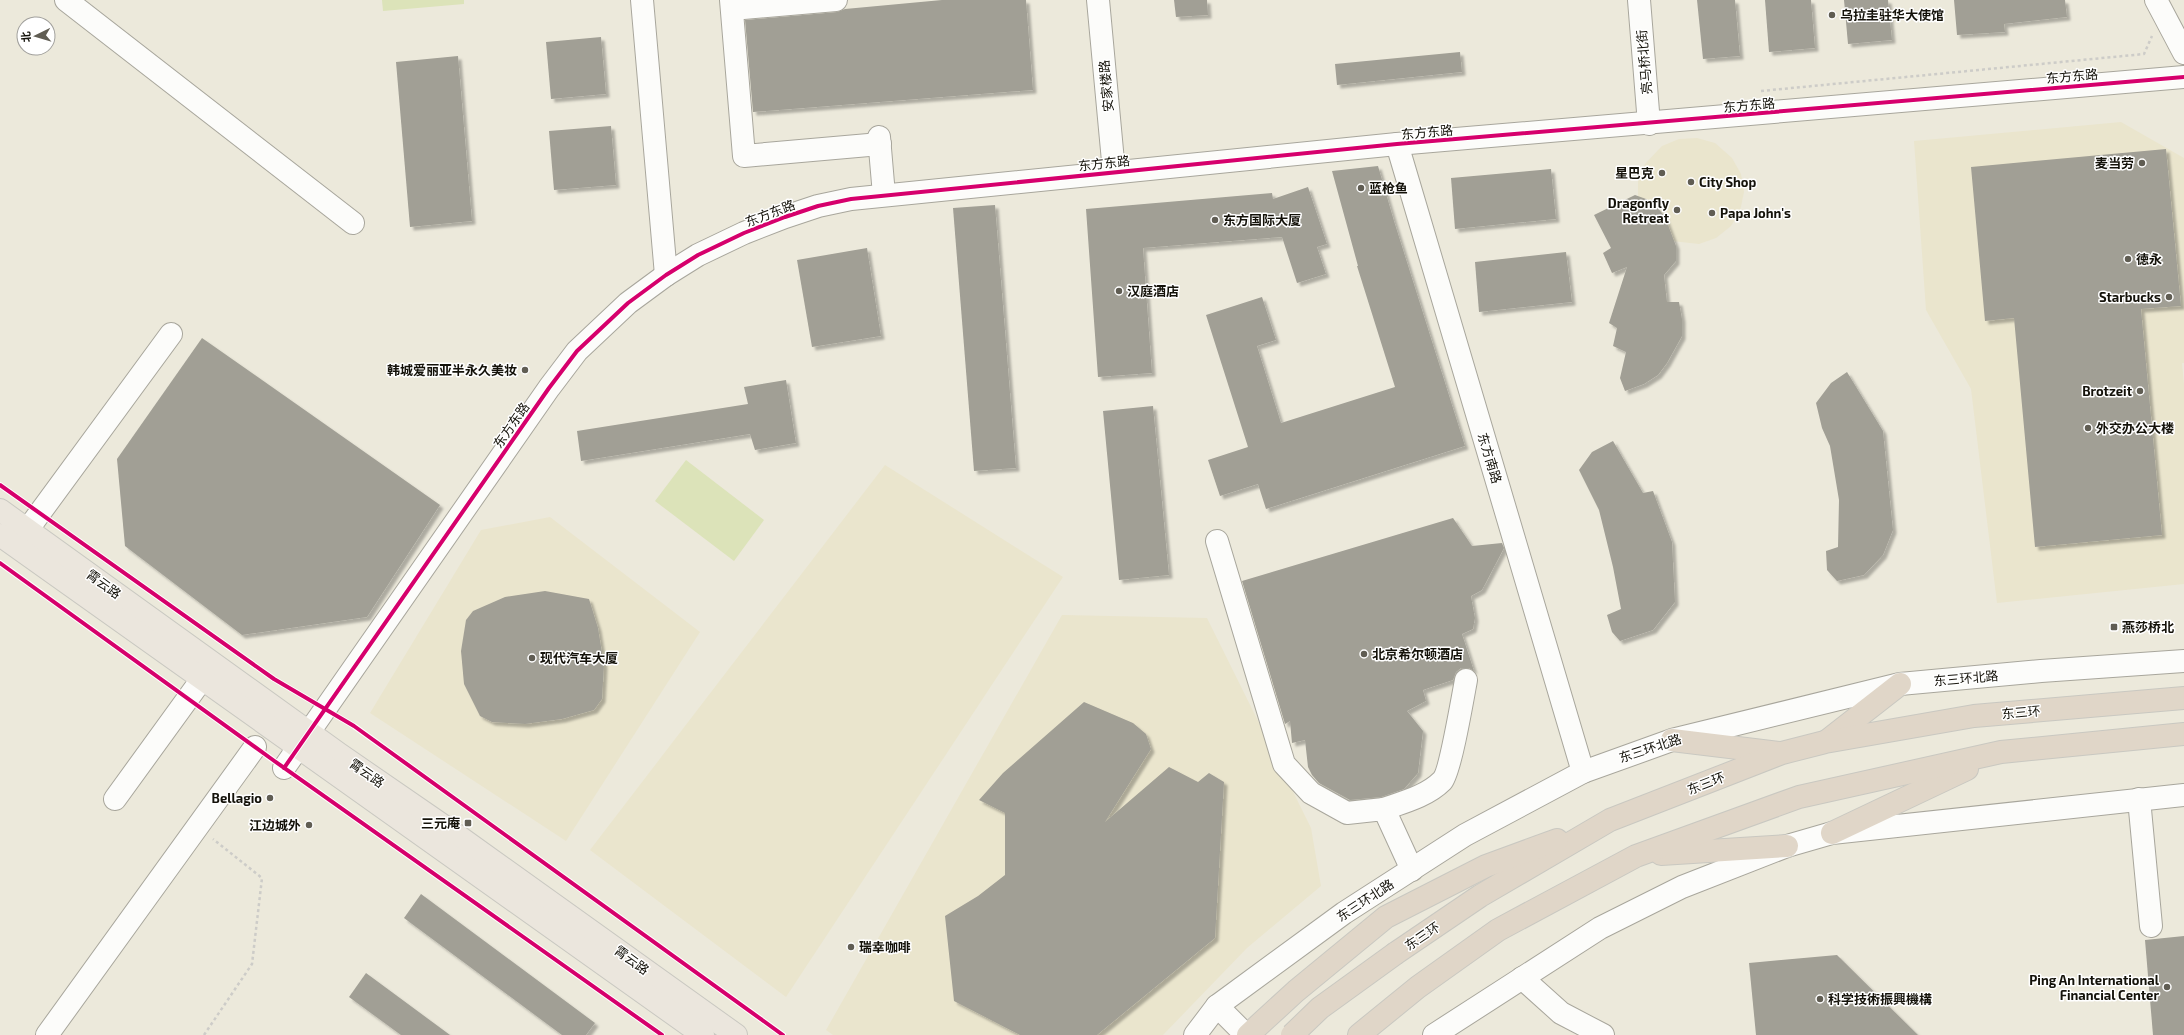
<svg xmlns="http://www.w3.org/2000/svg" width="2184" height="1035" font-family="'Exo 2','Noto Sans SC',sans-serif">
	<defs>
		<filter id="shadow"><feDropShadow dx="3.5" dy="3.5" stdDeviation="1" flood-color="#0004"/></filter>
	</defs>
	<rect width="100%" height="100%" fill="#ece9db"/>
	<!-- built -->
	<g fill="#eae5cd">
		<polygon points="2121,122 2184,158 2184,363 2182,363 2184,385 2184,584 1997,603 1971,389 1926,310 1914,141"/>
		<polygon points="1697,138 1715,143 1732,158 1741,174 1744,192 1740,211 1731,226 1716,238 1699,244 1672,241 1638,200 1638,181 1645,164 1662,146 1679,139"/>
		<polygon points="885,465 1063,577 786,997 590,850"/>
		<polygon points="550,517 700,632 566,841 370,713 481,530"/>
		<polygon points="1062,615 1207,618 1311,828 1321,886 1247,948 1163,1035 833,1035 826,1030"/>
	</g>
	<!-- green -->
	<g fill="#dce3b9">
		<polygon points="382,0 464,0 464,4 383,11"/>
		<polygon points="686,460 764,520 734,561 655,501"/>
	</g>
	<!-- building -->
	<g fill="#a19f95" filter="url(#shadow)">
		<polygon points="942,0 1026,0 1033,90 753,112 745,20 837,12 845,9"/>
		<polygon points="1174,0 1207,0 1208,15 1176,17"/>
		<polygon points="1697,0 1735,0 1740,56 1703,59"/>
		<polygon points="1765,0 1811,0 1815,48 1769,52"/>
		<polygon points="1844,0 1888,0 1892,40 1848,44"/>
		<polygon points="1954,0 2065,0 2067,17 2004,24 2005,32 1957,35"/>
		<polygon points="601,37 606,94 551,99 546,42"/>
		<polygon points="1460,52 1462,72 1337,85 1335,64"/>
		<polygon points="458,56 472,221 410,227 396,62"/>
		<polygon points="611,126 616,185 554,190 549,131"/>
		<polygon points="2166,149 2181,306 2141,309 2162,535 2035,547 2014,318 1985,321 1971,167"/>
		<polygon points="1378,166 1394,221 1465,446 1266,509 1258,484 1220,496 1208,460 1248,447 1206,315 1262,297 1276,340 1257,346 1281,423 1395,387 1357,266 1358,266 1332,171"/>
		<polygon points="1551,169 1556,219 1455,229 1451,178"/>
		<polygon points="1308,187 1327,244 1317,247 1326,274 1297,283 1282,237 1143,248 1152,373 1098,377 1086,209 1272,193 1273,199"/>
		<polygon points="1635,195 1646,199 1657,207 1665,217 1676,246 1676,261 1664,275 1667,302 1679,302 1682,319 1682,336 1667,363 1658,375 1644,384 1625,391 1620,378 1626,352 1613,346 1617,328 1609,323 1627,267 1612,273 1603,253 1611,248 1594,215"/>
		<polygon points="995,205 1016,468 974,471 953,208"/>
		<polygon points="867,248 881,336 812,347 797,260"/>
		<polygon points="1566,252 1572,302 1479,312 1475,262"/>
		<polygon points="202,338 440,505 367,617 242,635 125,546 117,459"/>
		<polygon points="1847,372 1883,431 1893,530 1883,555 1864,575 1837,581 1827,570 1826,551 1838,547 1839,500 1830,446 1822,428 1816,403 1831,383"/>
		<polygon points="786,380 796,443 755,450 750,434 581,461 577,431 748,404 744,387"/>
		<polygon points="1153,406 1169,575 1119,580 1103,411"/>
		<polygon points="1613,441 1643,493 1653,491 1672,542 1675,602 1653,630 1620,641 1612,632 1607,615 1621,609 1613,567 1599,510 1579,470 1592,452"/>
		<polygon points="1453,518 1472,546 1502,543 1504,548 1482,590 1471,596 1475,618 1473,629 1462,634 1474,671 1469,668 1461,668 1456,672 1453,680 1423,690 1426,701 1407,711 1423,731 1418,773 1404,789 1381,797 1350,800 1319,783 1312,775 1308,767 1305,740 1292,743 1290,721 1285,724 1242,581"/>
		<polygon points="545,591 589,599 598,628 604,665 602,699 594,710 562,719 525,724 492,722 480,716 464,684 461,651 466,620 473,611 505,597"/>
		<polygon points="1084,702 1133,723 1146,734 1151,749 1105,822 1169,767 1198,782 1209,773 1224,782 1215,938 1097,1035 1020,1035 954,1001 945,916 978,896 1005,875 1005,813 979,800 1003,773"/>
		<polygon points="421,894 595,1023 586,1035 562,1035 404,918"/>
		<polygon points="2184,936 2184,1035 2153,1035 2145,940"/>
		<polygon points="1837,955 1918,1035 1756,1035 1749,963"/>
		<polygon points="366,973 450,1035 401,1035 349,997"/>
	</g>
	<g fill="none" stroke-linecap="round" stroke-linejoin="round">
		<!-- minor casing -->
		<g stroke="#a8a69c" stroke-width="24">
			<g id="minor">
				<polyline points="66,0 353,223"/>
				<polyline points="642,0 666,275"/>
				<polyline points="731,0 744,156 880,144"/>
				<polyline points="1098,0 1114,172"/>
				<polyline points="1639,0 1649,124"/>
				<polyline points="2156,0 2184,53"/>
				<polyline points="732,9 836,0"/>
				<polyline points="879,137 884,195"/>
				<polyline points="1397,144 1583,772"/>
				<polyline points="28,529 171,334"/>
				<polyline points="1217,541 1284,764 1311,793 1347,813 1384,809 1412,870"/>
				<polyline points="284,768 549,388 577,351 628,303 666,275 698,255 744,233 785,217 818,206 851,199 1397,144 2184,77"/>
				<polyline points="115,799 202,679"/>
				<polyline points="2139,799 2151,926"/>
				<path d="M1384,809C1404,802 1427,796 1442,781C1450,773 1463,696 1466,680"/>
				<polyline points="1522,978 1561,1013 1603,1035"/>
				<polyline points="1217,1006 1246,1035"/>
				<polyline points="47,1035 255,747"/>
				<polyline points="1195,1035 1217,1006 1344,913 1465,835 1583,772 1672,740 1900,684 2041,671 2184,661"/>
				<polyline points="1434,1035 1600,928 1682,887 1787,846 1832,833 2184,795"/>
			</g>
		</g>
		<!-- major casing -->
		<g stroke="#c9c8c1" stroke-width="24">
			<g id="major">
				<polyline points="0,510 339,754 458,836 736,1035"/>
				<polyline points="0,535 703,1035"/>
			</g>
		</g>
		<!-- highway casing -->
		<g stroke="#c9c8c1" stroke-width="24">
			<g id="highway">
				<polyline points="1672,740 1779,753"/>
				<polyline points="1827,741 1900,684"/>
				<polyline points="1832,833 1967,769"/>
				<polyline points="1661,854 1787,846"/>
				<polyline points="1396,953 1480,896 1610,820 1782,753 1825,742 1974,716 2184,698"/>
				<polyline points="1248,1035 1296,991 1386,917 1486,866 1557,840"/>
				<polyline points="1359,1035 1418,987 1498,930 1636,856 1799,797 2001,752 2184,734"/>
			</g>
		</g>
		<!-- path -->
		<g stroke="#cdccc8" stroke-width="2.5" stroke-dasharray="3 3" stroke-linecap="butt">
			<polyline points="1761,91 2144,54 2152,36"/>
			<polyline points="204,1035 252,964 262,878 213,839"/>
		</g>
		<!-- minor -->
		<use href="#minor" stroke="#fcfcfa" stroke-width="22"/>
		<!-- major -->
		<use href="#major" stroke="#ebe6dd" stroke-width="22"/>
		<!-- highway -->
		<use href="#highway" stroke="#e0d6c8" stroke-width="22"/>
		<!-- highway-bridge casing -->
		<g stroke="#c9c8c1" stroke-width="24" stroke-linecap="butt">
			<polyline id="highway-bridge" points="1292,1035 1320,1008 1396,953"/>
		</g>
		<!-- highway-bridge -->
		<use href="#highway-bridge" stroke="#e0d6c8" stroke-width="22"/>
		<!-- cycleway casing -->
		<g stroke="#fff" stroke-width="6">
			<g id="cycleway">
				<polyline points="0,485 274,679 354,726 783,1035"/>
				<polyline points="0,563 273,760 662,1035"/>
				<polyline points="284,768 549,388 577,351 628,303 666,275 698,255 744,233 785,217 818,206 851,199 1397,144 2184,77"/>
			</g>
		</g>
		<!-- cycleway -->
		<use href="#cycleway" stroke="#d6006c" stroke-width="4"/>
	</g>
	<!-- markers -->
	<g fill="#605d53" stroke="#fff" stroke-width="1.5">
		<circle cx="1832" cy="15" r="4"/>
		<circle cx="2142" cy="163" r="4"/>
		<circle cx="1662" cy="173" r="4"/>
		<circle cx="1691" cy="182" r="4"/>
		<circle cx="1361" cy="188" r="4"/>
		<circle cx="1677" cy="210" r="4"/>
		<circle cx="1712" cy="213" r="4"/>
		<circle cx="1215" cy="220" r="4"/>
		<circle cx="2128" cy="259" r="4"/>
		<circle cx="1119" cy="291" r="4"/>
		<circle cx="2169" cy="297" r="4"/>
		<circle cx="525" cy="370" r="4"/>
		<circle cx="2140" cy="391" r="4"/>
		<circle cx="2088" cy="428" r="4"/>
		<rect x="2110" y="623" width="8" height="8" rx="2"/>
		<circle cx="1364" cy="654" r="4"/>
		<circle cx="532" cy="658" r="4"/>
		<circle cx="270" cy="798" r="4"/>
		<rect x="464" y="819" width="8" height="8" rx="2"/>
		<circle cx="309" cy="825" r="4"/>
		<circle cx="851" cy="947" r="4"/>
		<circle cx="2167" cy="987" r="4"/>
		<circle cx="1820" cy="999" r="4"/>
	</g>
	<g text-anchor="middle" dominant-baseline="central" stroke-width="3" stroke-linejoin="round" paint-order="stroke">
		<!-- poi labels -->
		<g font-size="13" font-weight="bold" fill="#14120a" stroke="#fff" text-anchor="start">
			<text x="1840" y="15">乌拉圭驻华大使馆</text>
			<text x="2134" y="163" text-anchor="end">麦当劳</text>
			<text x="1654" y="173" text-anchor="end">星巴克</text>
			<text x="1699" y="182">City Shop</text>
			<text x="1369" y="188">蓝枪鱼</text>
			<text x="1669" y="203" text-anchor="end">Dragonfly<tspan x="1669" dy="15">Retreat</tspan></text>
			<text x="1720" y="213">Papa John's</text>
			<text x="1223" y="220">东方国际大厦</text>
			<text x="2136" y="259">徳永</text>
			<text x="1127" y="291">汉庭酒店</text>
			<text x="2161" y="297" text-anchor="end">Starbucks</text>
			<text x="517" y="370" text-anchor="end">韩城爱丽亚半永久美妆</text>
			<text x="2132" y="391" text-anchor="end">Brotzeit</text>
			<text x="2096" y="428">外交办公大楼</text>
			<text x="2122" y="627">燕莎桥北</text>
			<text x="1372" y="654">北京希尔顿酒店</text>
			<text x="540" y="658">现代汽车大厦</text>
			<text x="262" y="798" text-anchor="end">Bellagio</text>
			<text x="460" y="823" text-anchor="end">三元庵</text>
			<text x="301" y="825" text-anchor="end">江边城外</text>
			<text x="859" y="947">瑞幸咖啡</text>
			<text x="2159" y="980" text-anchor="end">Ping An International<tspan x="2159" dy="15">Financial Center</tspan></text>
			<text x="1828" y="999">科学技術振興機構</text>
		</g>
		<!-- street labels -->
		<g font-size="13" fill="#14120a" stroke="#fff">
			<text transform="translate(1644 62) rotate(-95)">亮马桥北街</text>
			<text transform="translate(2072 76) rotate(-5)">东方东路</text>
			<text transform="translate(1106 86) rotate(-95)">安家楼路</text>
			<text transform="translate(1749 105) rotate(-5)">东方东路</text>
			<text transform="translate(1427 132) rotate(-5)">东方东路</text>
			<text transform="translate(1104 163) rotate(-6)">东方东路</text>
			<text transform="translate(770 213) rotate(-21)">东方东路</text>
			<text transform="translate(511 425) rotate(-55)">东方东路</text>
			<text transform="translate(1490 458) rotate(73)">东方南路</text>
			<text transform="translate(104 584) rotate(36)">霄云路</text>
			<text transform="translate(1966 678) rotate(-5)">东三环北路</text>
			<text transform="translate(2021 712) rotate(-5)">东三环</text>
			<text transform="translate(1650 748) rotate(-18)">东三环北路</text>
			<text transform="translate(367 773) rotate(35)">霄云路</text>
			<text transform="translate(1706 783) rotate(-21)">东三环</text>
			<text transform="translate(1365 900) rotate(-33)">东三环北路</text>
			<text transform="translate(1422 936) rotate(-34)">东三环</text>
			<text transform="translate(632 960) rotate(36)">霄云路</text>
		</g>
	</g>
	<!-- north arrow -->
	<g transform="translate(36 36) rotate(265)"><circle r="19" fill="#ffffff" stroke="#a1a09d"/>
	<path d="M0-3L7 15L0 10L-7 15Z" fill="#605d53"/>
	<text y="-6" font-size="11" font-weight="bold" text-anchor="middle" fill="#14120a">北</text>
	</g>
</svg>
